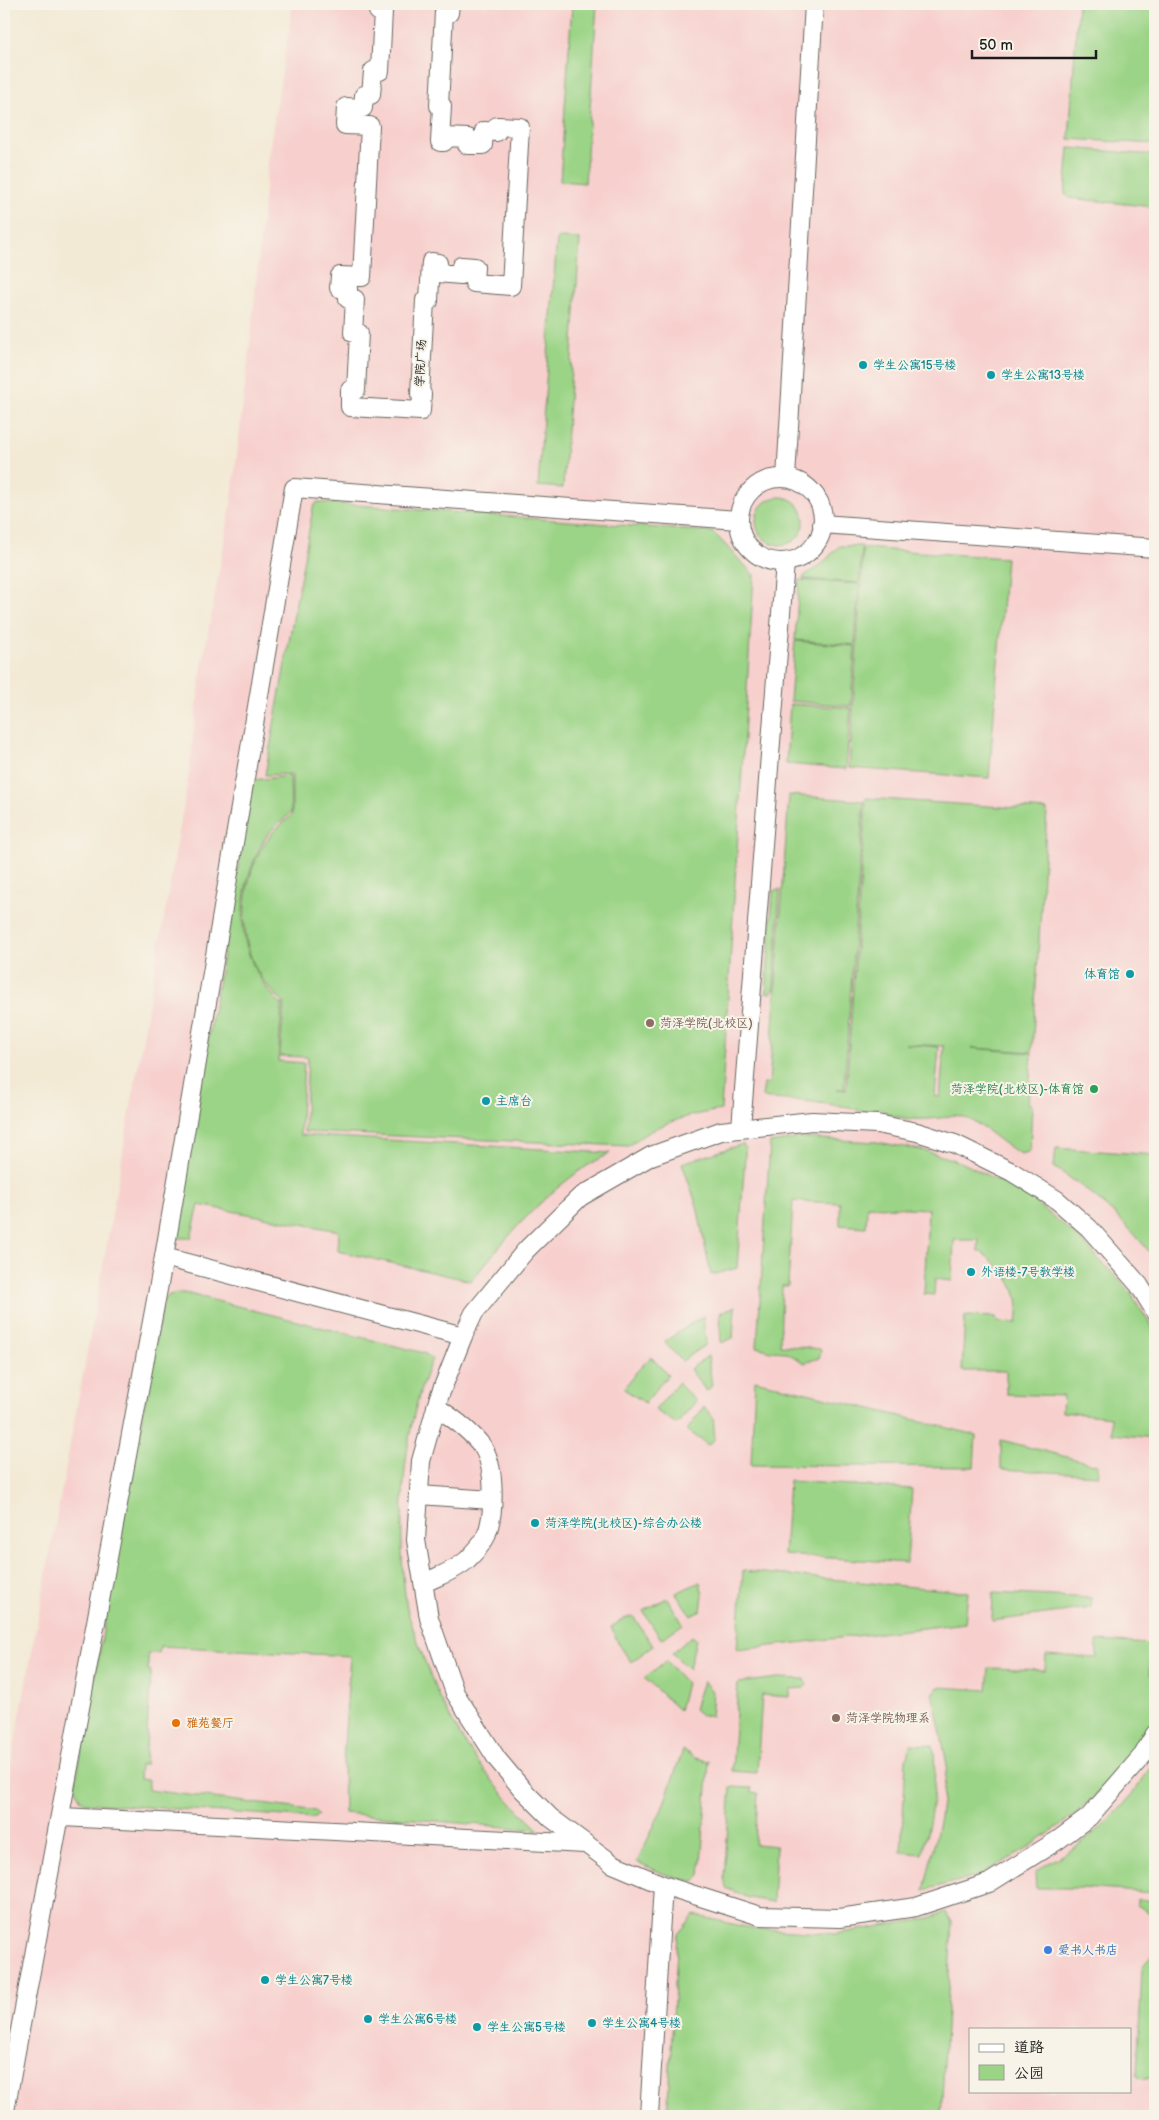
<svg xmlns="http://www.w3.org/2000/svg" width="1159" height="2120" font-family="'Balsamiq Sans','LXGW WenKai TC',sans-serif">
	<rect width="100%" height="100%" fill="#f7f3e8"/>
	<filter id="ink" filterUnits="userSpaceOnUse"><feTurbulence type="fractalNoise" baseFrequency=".02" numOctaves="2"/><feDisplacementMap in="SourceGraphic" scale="10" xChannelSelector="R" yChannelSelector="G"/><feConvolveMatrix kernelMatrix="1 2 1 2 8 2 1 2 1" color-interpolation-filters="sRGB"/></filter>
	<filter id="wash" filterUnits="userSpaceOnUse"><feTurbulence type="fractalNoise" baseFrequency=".0096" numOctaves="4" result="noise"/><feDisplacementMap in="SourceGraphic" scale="20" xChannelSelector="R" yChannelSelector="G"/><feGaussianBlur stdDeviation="1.12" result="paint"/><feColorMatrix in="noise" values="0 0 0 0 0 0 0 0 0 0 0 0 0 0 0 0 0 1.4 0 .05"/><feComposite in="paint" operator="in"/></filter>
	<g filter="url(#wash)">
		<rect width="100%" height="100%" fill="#f3ead5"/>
		<!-- built -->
		<path fill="#f7d0ce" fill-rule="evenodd" d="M293,4H1155V2116H4V1803L104,1260L187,786L202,666L231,505L249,353L269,151ZM970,2029H1130V2091H970Z"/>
		<!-- green -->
		<g fill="#9bd486" stroke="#5c7851" fill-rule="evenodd">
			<polygon points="572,4 597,4 585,183 560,181"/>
			<polygon points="1078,4 1155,4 1155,144 1069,139"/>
			<polygon points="1069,148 1155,155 1155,207 1069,198 1065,194"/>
			<polygon points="557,238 580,239 563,488 538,486"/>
			<circle cx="780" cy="521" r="24"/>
			<path d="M317,502L713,532L754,575L721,1110C687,1115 656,1124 628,1146L304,1132L308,1057L280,1056L284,1003C276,995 267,987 261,977C235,939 241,872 270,836C276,828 285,822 292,815V774L265,775L313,508Z"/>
			<polygon points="839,546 862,546 859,583 803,579 804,576 822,564"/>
			<polygon points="863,548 1006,558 989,778 849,768"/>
			<polygon points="799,580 859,584 855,645 795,640"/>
			<polygon points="795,641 855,646 851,706 790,701"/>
			<polygon points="790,704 851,708 846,769 786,764"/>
			<path d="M290,776L291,813C283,820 274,826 268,834C262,842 258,852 254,861C233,913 241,966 282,1005L278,1061L304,1063L300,1135L610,1153C598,1160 585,1166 574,1175C534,1204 502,1243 471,1281L338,1251L339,1231L199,1205L191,1238H174L253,780Z"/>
			<path d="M789,795L864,801L844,1089H837L846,1090L866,798L1047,810L1032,1052L972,1048L1032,1053L1028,1103L1032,1105L1030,1151L1022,1154C998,1144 981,1119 955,1115C950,1115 945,1118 940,1118C922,1120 893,1121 880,1108L863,1112L849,1107L805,1101L770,1099L762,1096L764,1084H769ZM905,1044L944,1046L940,1097L935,1096L939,1047Z"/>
			<polygon points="780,890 774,990 771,993 766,992 773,891"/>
			<path d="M800,1138L877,1142L926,1151L963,1163L1028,1196L1067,1228L1083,1242L1130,1292L1155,1332V1438L1112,1434L1111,1417L1062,1412L1063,1396L1006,1394V1371H962L965,1316L996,1317L997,1322L1017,1323C1023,1288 1004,1268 978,1250L979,1240H954L952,1281L935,1279L934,1295L924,1294L928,1209L867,1206L866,1227L840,1225V1203L793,1201L788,1286H782L780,1345L820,1349L821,1351L819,1358L804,1363L786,1352L771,1351L757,1347L770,1143Z"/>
			<polygon points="743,1144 745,1148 745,1156 737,1268 711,1275 697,1206 682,1163"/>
			<path d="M1056,1148L1155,1155V1259C1127,1222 1092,1192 1054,1167Z"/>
			<path d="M177,1293H185L424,1353L432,1359C413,1404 405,1451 403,1499C401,1536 401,1572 407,1608C410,1622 416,1635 420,1648C445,1720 482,1778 539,1830L344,1813L343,1763L350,1656L160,1646L159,1653H148V1670L151,1671L145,1765H140L139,1779L148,1780V1790L310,1810L315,1811L318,1815L315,1818L85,1803L80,1799L75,1786L163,1302L169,1295Z"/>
			<polygon points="735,1306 733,1338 721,1343 720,1313"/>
			<polygon points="703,1316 706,1344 682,1361 664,1342"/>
			<polygon points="708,1356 712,1386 706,1391 690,1369"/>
			<polygon points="651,1357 668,1375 645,1403 624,1389 636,1372"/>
			<polygon points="755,1380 976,1435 974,1467 751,1465"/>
			<polygon points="678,1383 696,1401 677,1424 655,1410"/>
			<polygon points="704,1407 713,1417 715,1439 708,1445 687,1430"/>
			<polygon points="1001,1440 1098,1465 1098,1475 1001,1469"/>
			<polygon points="789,1481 912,1489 907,1563 784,1555"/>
			<polygon points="743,1571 968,1592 965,1623 737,1650"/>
			<polygon points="700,1582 703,1595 701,1611 691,1616 676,1593"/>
			<polygon points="993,1593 1092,1598 1091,1608 992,1621"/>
			<polygon points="667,1598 683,1624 661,1639 643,1611"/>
			<polygon points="633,1616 653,1646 631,1662 618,1643 611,1627 627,1617"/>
			<polygon points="692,1636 696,1639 689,1669 672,1653"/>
			<polygon points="1097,1641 1151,1644 1150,1675 1155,1676 1155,1719 1134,1751 1102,1789 1072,1817 1024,1851 975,1877 924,1890 940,1818 947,1765 933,1694 938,1687 987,1690 989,1668 1045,1670 1046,1655 1097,1658"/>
			<polygon points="666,1661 686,1683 679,1710 644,1678"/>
			<polygon points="778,1678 805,1679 807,1685 804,1688 790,1689 790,1697 762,1695 757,1773 732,1771 738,1683"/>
			<polygon points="703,1681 713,1692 711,1717 701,1715 694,1709"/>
			<path d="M910,1744L933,1745C938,1782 931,1818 922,1854L901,1852L906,1759L909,1754Z"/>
			<polygon points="683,1750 695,1758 709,1761 700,1876 694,1881 671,1877 637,1862 662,1809"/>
			<path d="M1155,1757V1893L1082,1888H1036L1035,1874L1038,1870C1050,1861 1065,1855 1077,1846C1109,1824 1139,1792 1155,1757Z"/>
			<polygon points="731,1787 752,1788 752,1792 758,1793 755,1844 776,1846 773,1902 749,1898 726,1888 724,1877"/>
			<polygon points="1137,1899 1155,1901 1155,1921 1150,1913 1137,1905"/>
			<polygon points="946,1912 952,1922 941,2116 667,2116 678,1934 694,1915 750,1928 835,1934 929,1918"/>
			<path d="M1155,1952V2075L1143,2079L1137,2076L1142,1968C1145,1961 1151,1958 1155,1952Z"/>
		</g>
	</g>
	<g filter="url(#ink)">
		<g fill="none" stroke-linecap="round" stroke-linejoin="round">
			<!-- minor casing -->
			<g stroke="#67645d" stroke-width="20">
				<g id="minor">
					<polyline points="379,4 378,11 383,11 380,71 373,71 371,95 364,95 363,108 346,107 345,125 370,126 362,277 340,276 339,288 348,288 348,299 355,299 353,333 359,333 356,390 350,390 350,407 421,411 422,394 420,394 425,300 429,301 431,262 438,263 437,273 461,275 461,266 475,267 474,283 511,286 520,127 497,126 497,132 484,131 483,145 467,145 468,138 445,137 444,142 440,142 442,106 439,106 444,12 449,13 450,4"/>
					<polyline points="786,478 814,4"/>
					<circle cx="781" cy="520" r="42"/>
					<polyline points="822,524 1155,548"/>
					<polyline points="741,1128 785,562"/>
					<polyline points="1155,1311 1139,1285 1089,1228 1057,1200 1012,1172 955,1144 917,1132 877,1124 812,1121 721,1131 651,1156 580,1197 526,1250 474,1313 463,1336 439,1397 421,1461 416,1540 429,1618 455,1693 497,1759 523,1790 551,1818 613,1864 663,1885 760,1916 839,1918 916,1907 989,1883 1058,1840 1089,1817 1143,1755 1155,1734"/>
					<polyline points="463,1336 164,1257 294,488 738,520"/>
					<polyline points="419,1495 492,1500"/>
					<path d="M424,1583C438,1576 455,1571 467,1560C473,1554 483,1544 486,1536C495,1514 496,1466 482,1446C470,1430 453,1418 436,1407"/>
					<polyline points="62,1817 585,1844"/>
					<polyline points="4,2116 164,1257"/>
					<polyline points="649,2116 663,1885"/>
				</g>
			</g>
			<!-- minor -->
			<use href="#minor" stroke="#fff" stroke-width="18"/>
		</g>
	</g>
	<!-- markers -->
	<g fill="#0f9aa8" stroke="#f7f3e8" stroke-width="2">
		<circle cx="863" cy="365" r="5"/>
		<circle cx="991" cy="375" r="5"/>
		<circle cx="1130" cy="974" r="5"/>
		<circle cx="486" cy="1101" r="5"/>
		<circle cx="971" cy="1272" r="5"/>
		<circle cx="535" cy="1523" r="5"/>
		<circle cx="265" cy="1980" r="5"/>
		<circle cx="368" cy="2019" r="5"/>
		<circle cx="592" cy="2023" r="5"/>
		<circle cx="477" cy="2027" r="5"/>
	</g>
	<g fill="#8d6e63" stroke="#f7f3e8" stroke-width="2">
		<circle cx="650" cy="1023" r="5"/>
		<circle cx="836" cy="1718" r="5"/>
	</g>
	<circle fill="#2e9e5b" stroke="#f7f3e8" stroke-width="2" cx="1094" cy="1089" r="5"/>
	<circle fill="#e8710a" stroke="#f7f3e8" stroke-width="2" cx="176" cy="1723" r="5"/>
	<circle fill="#3f7fe0" stroke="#f7f3e8" stroke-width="2" cx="1048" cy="1950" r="5"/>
	<g text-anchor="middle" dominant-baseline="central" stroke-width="4" stroke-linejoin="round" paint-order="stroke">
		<!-- street labels -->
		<g font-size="12" fill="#1c1c1c" stroke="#f7f3e8">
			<text transform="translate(421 363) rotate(-87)">学院广场</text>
		</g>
		<!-- culture labels -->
		<g font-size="12" fill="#0d838f" stroke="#f7f3e8" text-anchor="start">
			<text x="873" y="365">学生公寓15号楼</text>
			<text x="1001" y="375">学生公寓13号楼</text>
			<text x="1120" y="974" text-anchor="end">体育馆</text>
			<text x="496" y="1101">主席台</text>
			<text x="981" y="1272">外语楼-7号教学楼</text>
			<text x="545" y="1523">菏泽学院(北校区)-综合办公楼</text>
			<text x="275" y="1980">学生公寓7号楼</text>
			<text x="378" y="2019">学生公寓6号楼</text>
			<text x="602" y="2023">学生公寓4号楼</text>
			<text x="487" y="2027">学生公寓5号楼</text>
		</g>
		<!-- education labels -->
		<g font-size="12" fill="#785e54" stroke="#f7f3e8" text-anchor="start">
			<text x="660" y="1023">菏泽学院(北校区)</text>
			<text x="846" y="1718">菏泽学院物理系</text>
		</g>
		<!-- leisure labels -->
		<g font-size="12" fill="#27864d" stroke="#f7f3e8" text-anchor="end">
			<text x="1084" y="1089">菏泽学院(北校区)-体育馆</text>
		</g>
		<!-- food labels -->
		<g font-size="12" fill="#c56008" stroke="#f7f3e8" text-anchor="start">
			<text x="186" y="1723">雅苑餐厅</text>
		</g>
		<!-- shop labels -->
		<g font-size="12" fill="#366cbe" stroke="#f7f3e8" text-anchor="start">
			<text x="1058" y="1950">爱书人书店</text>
		</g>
	</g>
	<!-- margin -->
	<rect width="1159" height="2120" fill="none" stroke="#f7f3e8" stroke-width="20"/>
	<!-- legend -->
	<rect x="969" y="2028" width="162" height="65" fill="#f7f3e8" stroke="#9f9d96"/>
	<rect x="979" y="2044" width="25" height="8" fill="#ffffff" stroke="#9f9d96"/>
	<text x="1014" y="2052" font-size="15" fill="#1c1c1c">道路</text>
	<rect x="979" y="2065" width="25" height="15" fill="#9bd486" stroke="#9f9d96"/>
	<text x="1014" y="2078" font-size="15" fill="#1c1c1c">公园</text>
	<!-- scale -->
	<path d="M972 50v8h124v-8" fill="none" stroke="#1c1c1c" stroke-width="2.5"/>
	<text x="979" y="50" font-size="15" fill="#1c1c1c" stroke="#f7f3e8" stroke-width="4" paint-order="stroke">50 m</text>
</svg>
